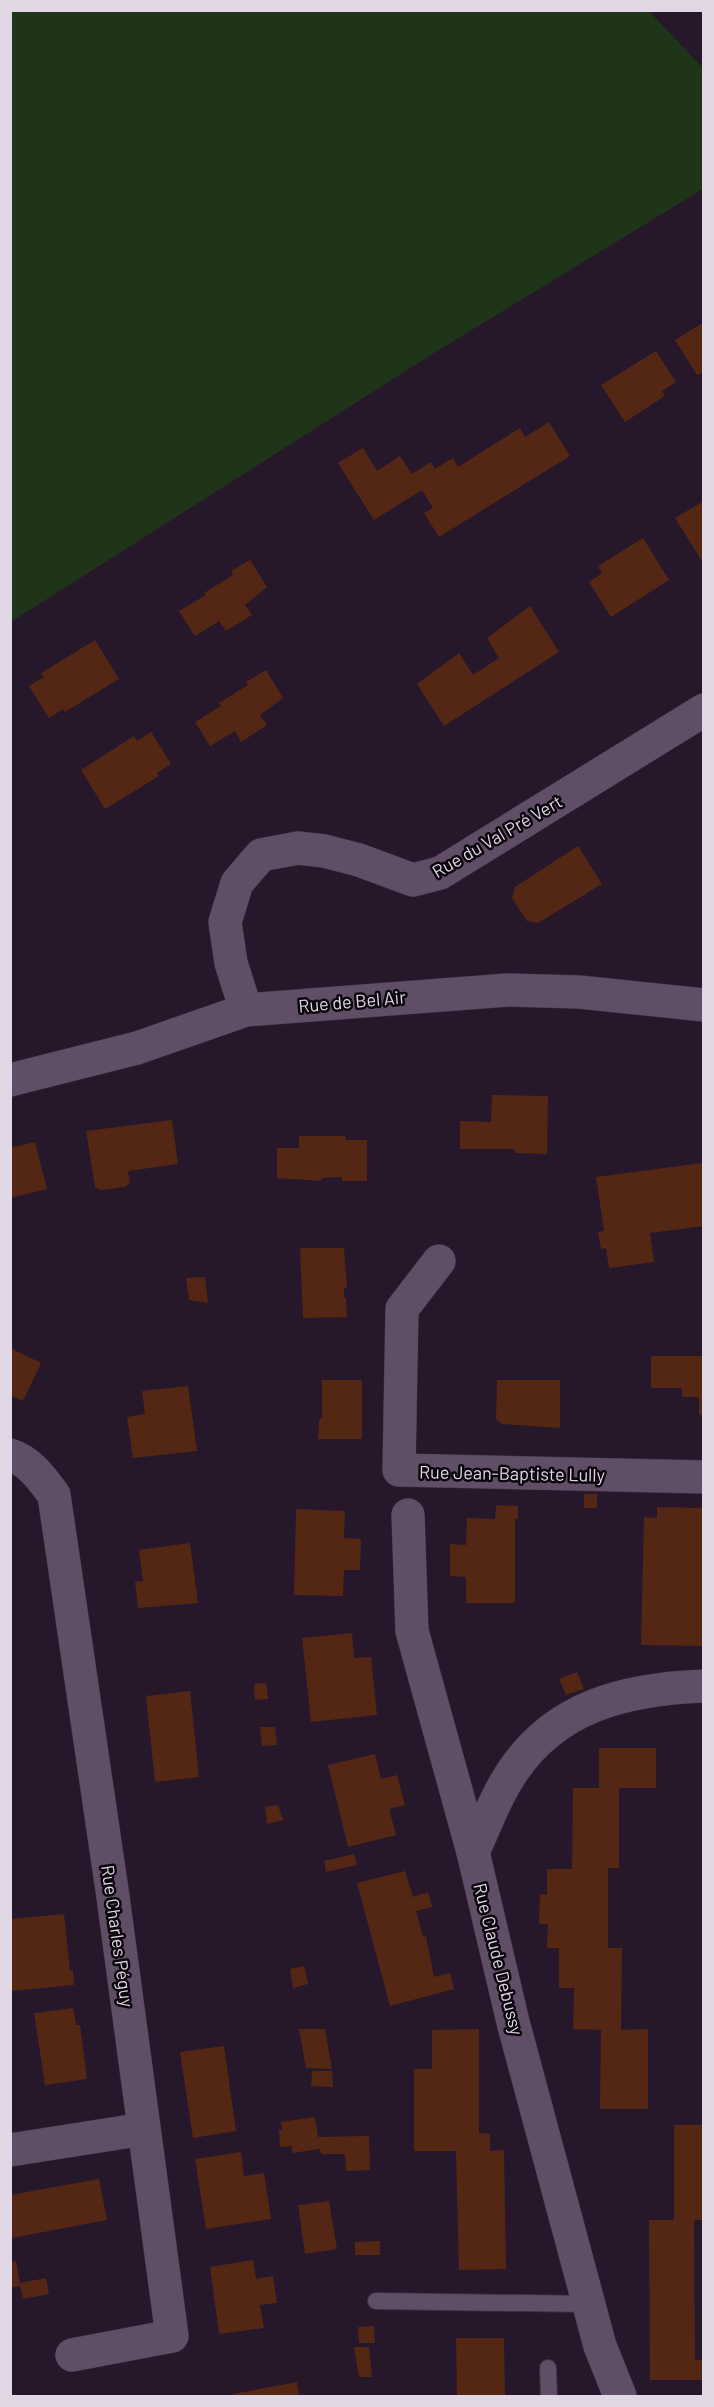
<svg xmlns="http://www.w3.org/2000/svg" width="714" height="2407" font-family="Barlow,sans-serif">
	<rect width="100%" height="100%" fill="#26172b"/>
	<!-- green -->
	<polygon fill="#1e3519" points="11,10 649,11 703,68 703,189 434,353 11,622"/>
	<!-- building -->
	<g fill="#542715">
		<polygon points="704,322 704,372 697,375 675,340"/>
		<polygon points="656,351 676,382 662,391 665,396 625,422 601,385"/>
		<polygon points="549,422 570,456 439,537 424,513 433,508 422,490 374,520 338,463 363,448 377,471 400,456 412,474 431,462 435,469 453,458 458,467 520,428 525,437"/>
		<polygon points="704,501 704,560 702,561 675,518"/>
		<polygon points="643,538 669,580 611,617 589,582 602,573 598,566"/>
		<polygon points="250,560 267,587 245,605 252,615 226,631 219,621 195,636 179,611 206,595 204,593 233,575 231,571"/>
		<polygon points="530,606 559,652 444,726 417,684 459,653 473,675 499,658 487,638"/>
		<polygon points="95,640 119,679 65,712 63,709 49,718 29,686 44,677 41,673"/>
		<polygon points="266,670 283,698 260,715 267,725 241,742 235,731 210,746 195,722 221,706 219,703 248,685 246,682"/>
		<polygon points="151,732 171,764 157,773 159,776 105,809 81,770 134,736 137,741"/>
		<polygon points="578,846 602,884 538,923 527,921 512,898 515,887"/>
		<polygon points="492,1095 548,1096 547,1154 515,1153 515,1149 460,1149 460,1121 491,1122"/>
		<polygon points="172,1120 178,1164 128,1171 130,1183 125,1187 101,1190 95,1187 86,1131"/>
		<polygon points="299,1136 345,1136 346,1140 367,1140 367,1181 342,1181 342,1177 322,1178 321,1181 277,1178 277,1148 299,1148"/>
		<polygon points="35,1142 47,1189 10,1198 10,1148"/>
		<polygon points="702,1163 704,1226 650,1233 654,1262 609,1268 606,1248 601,1249 598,1232 604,1231 596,1177"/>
		<polygon points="300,1248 344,1248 347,1288 344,1288 344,1298 346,1298 347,1317 303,1318"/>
		<polygon points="205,1277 208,1303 189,1300 186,1278"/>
		<polygon points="10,1348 41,1363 23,1401 10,1395"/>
		<polygon points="651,1356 704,1356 704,1416 699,1415 699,1397 682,1397 682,1388 651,1388"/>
		<polygon points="322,1380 362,1380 362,1439 318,1439 319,1421 322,1417"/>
		<polygon points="497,1380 560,1380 560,1428 502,1424 496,1419"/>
		<polygon points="188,1386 197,1451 133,1458 127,1417 145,1414 142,1391"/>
		<rect x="584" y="1494" width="13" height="14"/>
		<polygon points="496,1505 518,1506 518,1519 515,1519 515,1603 466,1603 466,1577 450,1576 450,1544 466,1545 467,1518 495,1519"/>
		<polygon points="657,1507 704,1508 704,1646 641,1645 644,1517 657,1518"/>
		<polygon points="296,1509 345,1511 344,1538 361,1539 360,1570 344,1570 343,1596 294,1595"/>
		<polygon points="190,1543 198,1603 138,1608 135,1582 143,1581 139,1550"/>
		<polygon points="352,1633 354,1658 371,1657 377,1715 311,1722 302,1638"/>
		<polygon points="577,1672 584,1689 566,1695 559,1679"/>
		<polygon points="266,1683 268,1699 255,1700 254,1684"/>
		<polygon points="190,1691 199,1777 155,1782 146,1696"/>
		<polygon points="260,1727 275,1727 277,1745 262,1746"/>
		<polygon points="599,1748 656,1748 656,1788 619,1788 619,1868 608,1868 608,1948 622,1948 621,2030 648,2029 648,2109 600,2109 601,2030 573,2029 574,1988 559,1988 559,1948 547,1948 548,1924 539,1924 540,1894 547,1895 547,1869 572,1869 573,1788 599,1788"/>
		<polygon points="375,1754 381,1779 397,1775 405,1805 389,1809 396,1835 348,1847 328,1765"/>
		<polygon points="278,1805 283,1820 267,1824 265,1807"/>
		<polygon points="354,1854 357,1865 326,1872 324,1861"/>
		<polygon points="405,1871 413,1897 428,1892 432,1907 416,1911 423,1937 426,1936 434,1977 450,1973 454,1989 390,2006 357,1883"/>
		<polygon points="64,1914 70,1971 73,1970 74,1985 10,1991 10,1919"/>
		<polygon points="304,1966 308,1984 293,1988 290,1969"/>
		<polygon points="73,2008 76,2025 80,2025 87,2079 45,2085 34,2013"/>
		<polygon points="299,2029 325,2029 332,2069 306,2068"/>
		<polygon points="479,2029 479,2133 490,2134 490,2151 504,2150 506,2269 459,2270 456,2151 414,2151 414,2069 432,2069 432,2030"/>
		<polygon points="224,2046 236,2131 193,2138 180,2052"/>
		<polygon points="312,2071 332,2071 333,2087 311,2086"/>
		<polygon points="315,2117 318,2137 369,2136 370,2170 346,2171 345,2154 321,2154 320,2149 292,2153 292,2146 280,2147 279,2130 282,2130 281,2122"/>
		<polygon points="674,2125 704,2125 704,2220 694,2220 695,2360 704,2360 704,2380 650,2380 649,2220 674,2220"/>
		<polygon points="241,2152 244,2176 264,2173 271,2219 206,2229 195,2159"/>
		<polygon points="99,2179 107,2220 12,2238 10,2195"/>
		<polygon points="329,2201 337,2249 305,2254 298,2205"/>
		<polygon points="380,2241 380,2255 355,2255 355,2242"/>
		<polygon points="253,2260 256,2279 273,2276 277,2303 260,2305 264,2328 219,2334 210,2267"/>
		<polygon points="16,2261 20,2283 46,2278 49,2294 23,2299 20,2286 10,2288 10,2262"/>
		<polygon points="374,2326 375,2343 359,2343 358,2327"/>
		<polygon points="456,2338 504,2338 505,2396 457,2396"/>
		<polygon points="354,2347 369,2347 372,2377 359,2377"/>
		<polygon points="297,2382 299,2396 234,2396 233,2394"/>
	</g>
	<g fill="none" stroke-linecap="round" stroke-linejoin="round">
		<!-- lane casing -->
		<g stroke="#3d3241" stroke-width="18">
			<g id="lane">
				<polyline points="376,2301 589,2304"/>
				<polyline points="548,2368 549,2396"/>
			</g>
		</g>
		<!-- street casing -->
		<g stroke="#3d3241" stroke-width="34">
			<g id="street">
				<polyline points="246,1010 231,963 225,922 237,883 261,855 298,848 324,851 359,860 413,880 440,873 704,710"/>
				<polyline points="10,1080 137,1048 246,1010 508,990 579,992 704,1005"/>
				<polyline points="439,1261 402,1309 399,1470 704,1477"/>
				<path d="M10,1455C30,1461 43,1480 54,1495L113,1897L172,2336L72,2355"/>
				<polyline points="408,1515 412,1631 473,1852 513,2022 600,2346 620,2396"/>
				<path d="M473,1852C485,1827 494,1800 509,1777C553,1706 625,1689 704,1686"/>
				<polyline points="10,2150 144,2129"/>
			</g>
		</g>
		<!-- lane -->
		<use href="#lane" stroke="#604e66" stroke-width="16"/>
		<!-- street -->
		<use href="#street" stroke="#604e66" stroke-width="33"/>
	</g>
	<g text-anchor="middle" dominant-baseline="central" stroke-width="5" stroke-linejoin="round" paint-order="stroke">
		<!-- street labels -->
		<g font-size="18" fill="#e1d7e5" stroke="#0b050e">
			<text transform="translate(497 836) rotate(-30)">Rue du Val Pré Vert</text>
			<text transform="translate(352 1001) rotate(-5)">Rue de Bel Air</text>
			<text transform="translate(512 1473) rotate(1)">Rue Jean-Baptiste Lully</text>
			<text transform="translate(118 1936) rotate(82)">Rue Charles Péguy</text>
			<text transform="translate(499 1959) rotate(76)">Rue Claude Debussy</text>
		</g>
	</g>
	<!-- border -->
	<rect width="714" height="2407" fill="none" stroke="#e1d7e5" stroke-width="24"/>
</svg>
